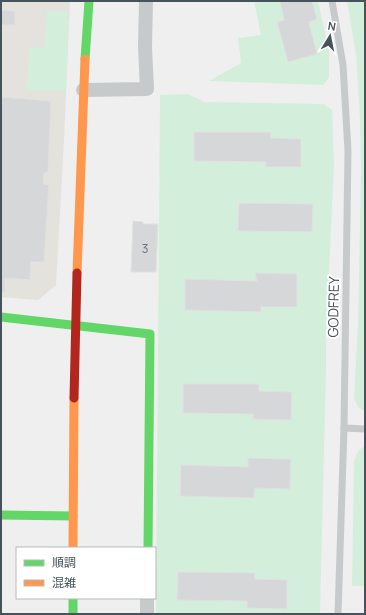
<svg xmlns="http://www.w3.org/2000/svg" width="366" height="615" font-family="Manrope,'Noto Sans JP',sans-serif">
	<rect width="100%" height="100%" fill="#f0efef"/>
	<!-- commercial -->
	<polygon fill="#e4e2dd" points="1,1 70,1 64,141 56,285 38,300 1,297"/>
	<!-- green -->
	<g fill="#d4eedc">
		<polygon points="254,1 318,1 329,51 329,78 323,85 209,81 241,63 238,38 261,35"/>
		<polygon points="347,1 365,1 365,411 358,407 354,398 358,324 361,171 360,120 356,54"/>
		<polygon points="47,11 67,11 67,18 69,19 66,91 27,90 29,47 45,48"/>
		<polygon points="188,94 204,102 324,104 332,110 334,164 326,336 326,369 320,614 156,614 160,95"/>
		<polygon points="363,447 365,447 365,586 352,586 354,461 358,451"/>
	</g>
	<!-- building -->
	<g fill="#d6d7d8" stroke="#e1e1e2">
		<polygon points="280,1 312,1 317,19 309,22 317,54 288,62 277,22 284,20"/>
		<polygon points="1,10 15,11 15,25 1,25"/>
		<polygon points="1,97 51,101 48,172 44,173 43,184 49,185 44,262 31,262 30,280 5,278 5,292 1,292"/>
		<polygon points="194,132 271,132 271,138 301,139 301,167 266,167 266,162 194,161"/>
		<polygon points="239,203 313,204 312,232 238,231"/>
		<polygon points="133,221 143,222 143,224 158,224 156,272 131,272"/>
		<polygon points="255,273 297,274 297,307 261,307 261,312 185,310 185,279 257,281"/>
		<polygon points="183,384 259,384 259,391 292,392 291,420 253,419 253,414 183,413"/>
		<polygon points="248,458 291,459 290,489 255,488 254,498 180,496 181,465 248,467"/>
		<polygon points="178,572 255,573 255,579 287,580 287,609 247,608 247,601 177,600"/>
	</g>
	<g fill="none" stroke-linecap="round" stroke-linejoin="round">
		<!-- lane -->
		<g stroke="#c7cacb" stroke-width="7">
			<polyline points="332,1 343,65 348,151 344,428 338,614"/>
			<polyline points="344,428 365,429"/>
		</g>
		<!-- street -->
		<g stroke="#c7cacb" stroke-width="14">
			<polyline points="83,90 147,89 145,47 146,1"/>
			<polyline points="147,614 147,598"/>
		</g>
		<!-- fast -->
		<g stroke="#63d668" stroke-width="9">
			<polyline points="85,59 89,1"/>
			<polyline points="1,317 150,334 148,548"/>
			<polyline points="1,515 73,516"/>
			<polyline points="73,598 73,614"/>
		</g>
		<!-- slow -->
		<g stroke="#ff974d" stroke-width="9">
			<polyline points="77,273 85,59"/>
			<polyline points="73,548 74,398"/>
		</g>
		<!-- jam -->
		<polyline stroke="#b3261e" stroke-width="9" points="74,398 77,273"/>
	</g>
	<g text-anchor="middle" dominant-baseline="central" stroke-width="4" stroke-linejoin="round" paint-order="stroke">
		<!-- number labels -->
		<g font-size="12" fill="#6c757c">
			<text x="145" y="248">3</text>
		</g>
		<!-- street labels -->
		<g font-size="14" fill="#47535b" stroke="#fff">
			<text transform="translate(333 307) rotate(-89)">GODFREY</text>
		</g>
	</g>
	<!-- border -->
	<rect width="366" height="615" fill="none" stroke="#47535b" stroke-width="4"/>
	<!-- legend -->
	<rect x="16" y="547" width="140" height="52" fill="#ffffff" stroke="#b5babd"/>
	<rect x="24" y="560" width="20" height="6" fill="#63d668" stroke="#b5babd"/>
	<text x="52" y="567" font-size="12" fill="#47535b">順調</text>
	<rect x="24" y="580" width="20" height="6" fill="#ff974d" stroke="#b5babd"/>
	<text x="52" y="587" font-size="12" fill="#47535b">混雑</text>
	<!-- north arrow -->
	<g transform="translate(330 36) rotate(10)" stroke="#ffffff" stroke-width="3" paint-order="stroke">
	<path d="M0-3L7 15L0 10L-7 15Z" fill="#47535b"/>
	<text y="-6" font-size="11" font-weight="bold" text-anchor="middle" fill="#47535b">N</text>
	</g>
</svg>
